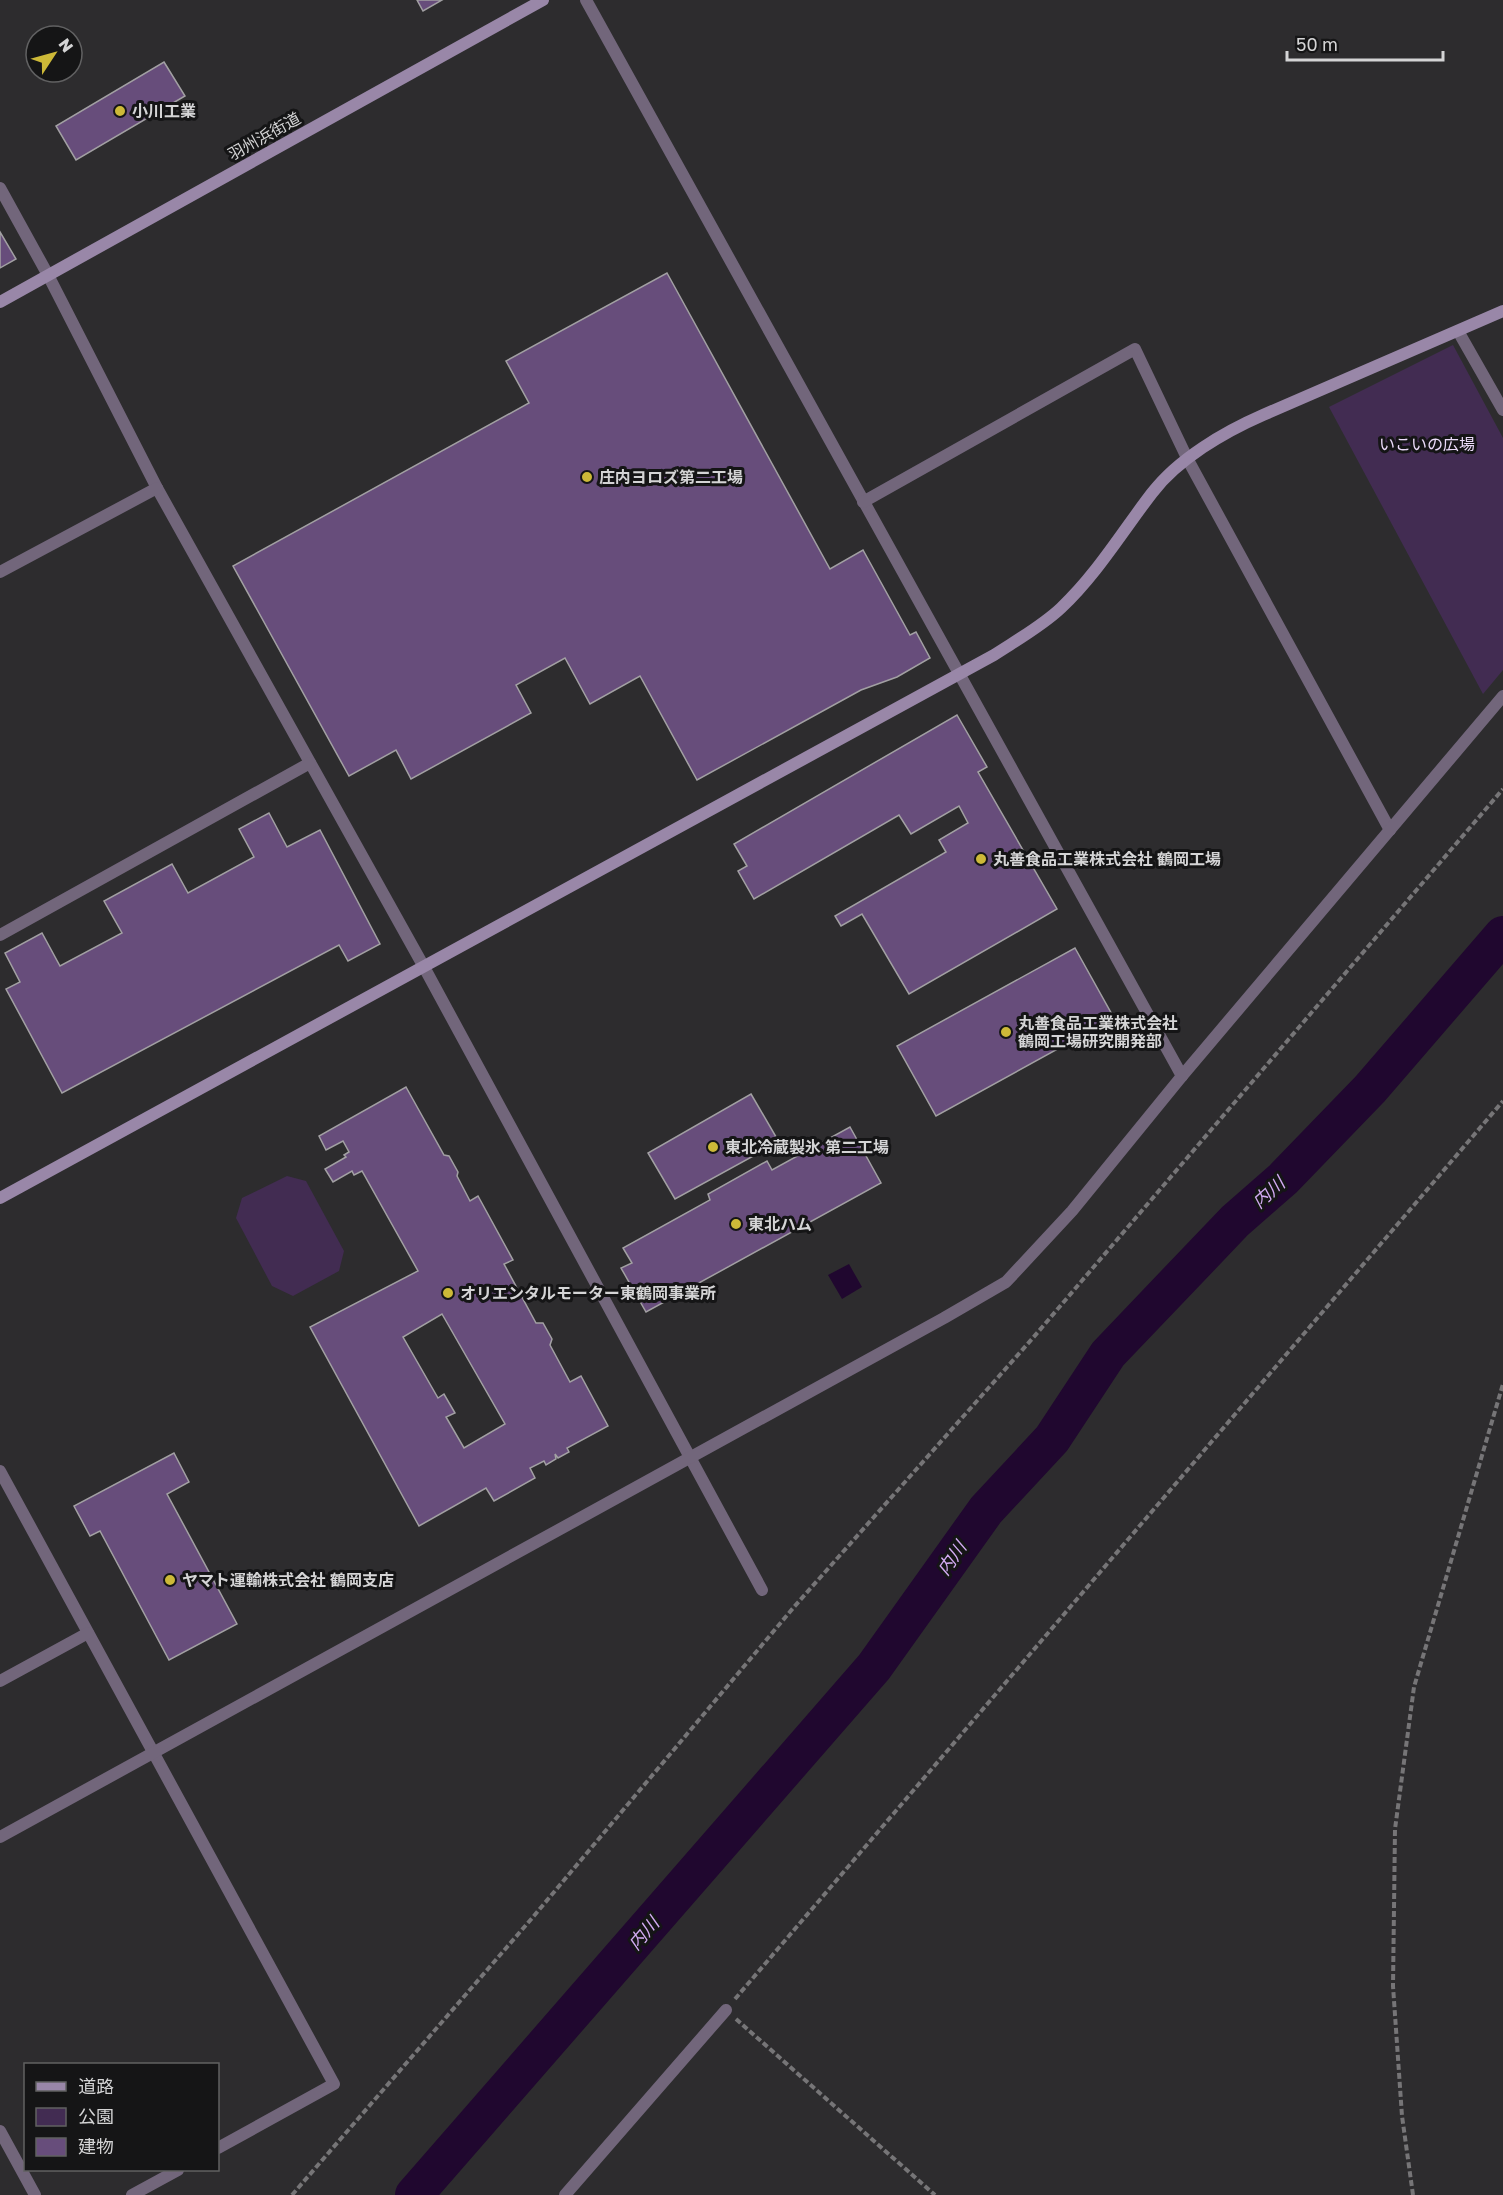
<svg xmlns="http://www.w3.org/2000/svg" width="1503" height="2195" font-family="'Golos Text','Noto Sans JP',sans-serif">
	<rect width="100%" height="100%" fill="#2d2c2e"/>
	<!-- green -->
	<g fill="#422c52">
		<polygon points="1453,345 1503,438 1503,670 1483,694 1329,407"/>
		<polygon points="287,1176 306,1181 344,1251 339,1271 293,1296 272,1286 236,1218 242,1198"/>
	</g>
	<!-- water -->
	<polygon fill="#20072f" points="849,1264 862,1287 842,1299 828,1275"/>
	<g fill="none" stroke-linecap="round" stroke-linejoin="round">
		<!-- river -->
		<polyline stroke="#20072f" stroke-width="38" points="414,2195 874,1667 986,1510 1052,1439 1108,1354 1235,1221 1283,1179 1370,1089 1503,935"/>
	</g>
	<!-- building -->
	<g fill="#674d7b" stroke="#a2a0a3" stroke-width="1.5" fill-rule="evenodd">
		<polygon points="417,0 442,0 423,11"/>
		<polygon points="164,62 185,96 76,160 56,126"/>
		<polygon points="0,232 16,259 0,268"/>
		<polygon points="667,273 830,569 863,550 910,635 916,632 930,658 897,677 861,690 697,780 640,676 590,704 565,658 516,685 531,713 411,779 396,750 349,776 233,566 529,403 506,361"/>
		<polygon points="957,715 987,767 978,772 1057,909 909,994 862,914 841,926 835,916 946,852 939,840 968,823 959,806 911,834 899,815 754,899 738,871 747,866 734,844"/>
		<polygon points="269,813 287,847 320,830 380,944 348,961 339,945 62,1093 6,989 20,982 5,953 42,933 60,966 122,933 104,901 172,864 188,893 254,857 239,829"/>
		<polygon points="1075,948 1114,1018 936,1116 897,1046"/>
		<path d="M406,1087L444,1155L449,1156L458,1172L457,1176L470,1201L478,1196L513,1260L504,1264L536,1323H543L552,1339L550,1345L570,1382L581,1376L608,1426L567,1448L569,1452L558,1458L555,1454L556,1459L546,1465L544,1461L530,1468L535,1478L494,1501L486,1488L419,1526L310,1327L418,1271L362,1171L354,1175L352,1171L333,1182L325,1169L346,1157L344,1155L349,1152L343,1141L326,1150L319,1136ZM442,1314L505,1424L464,1448L446,1417L455,1413L444,1394L438,1398L403,1337Z"/>
		<polygon points="751,1094 779,1142 675,1199 648,1153"/>
		<polygon points="850,1127 881,1183 646,1312 621,1268 632,1263 623,1248 710,1200 708,1194 767,1161 772,1170"/>
		<polygon points="174,1453 189,1482 167,1494 237,1624 169,1660 100,1531 90,1536 74,1506"/>
	</g>
	<g fill="none" stroke-linecap="round" stroke-linejoin="round">
		<!-- path -->
		<g stroke="#767577" stroke-width="4" stroke-dasharray="6 3" stroke-linecap="butt">
			<polyline points="735,1999 1503,1101"/>
			<polyline points="736,2019 935,2195"/>
			<polyline points="292,2195 533,1917 794,1607 1032,1339 1503,789"/>
			<polyline points="1413,2195 1402,2116 1393,1986 1395,1829 1414,1687 1503,1384"/>
		</g>
		<!-- street -->
		<g stroke="#72667b" stroke-width="12">
			<polyline points="586,0 1182,1076"/>
			<polyline points="0,188 48,275 157,488 424,967 762,1590"/>
			<polyline points="1458,331 1503,410"/>
			<polyline points="863,502 1135,349 1188,460 1390,830"/>
			<polyline points="0,572 157,488"/>
			<polyline points="0,935 310,763"/>
			<polyline points="0,1471 334,2084 218,2148"/>
			<polyline points="0,1681 88,1633"/>
			<polyline points="0,1837 944,1318 1006,1282 1072,1211 1182,1076 1503,696"/>
			<polyline points="0,2131 35,2195"/>
			<polyline points="132,2195 178,2170"/>
			<polyline points="565,2195 726,2010"/>
		</g>
		<!-- secondary -->
		<g stroke="#9987a8" stroke-width="12">
			<polyline points="0,302 543,0"/>
			<path d="M0,1198L994,655C1017,640 1042,626 1061,608C1097,574 1122,532 1152,493C1178,459 1224,432 1263,415L1503,311"/>
		</g>
	</g>
	<!-- markers -->
	<g fill="#cdb938" stroke="#151516" stroke-width="2">
		<circle cx="120" cy="111" r="6"/>
		<circle cx="587" cy="477" r="6"/>
		<circle cx="981" cy="859" r="6"/>
		<circle cx="1006" cy="1032" r="6"/>
		<circle cx="713" cy="1147" r="6"/>
		<circle cx="736" cy="1224" r="6"/>
		<circle cx="448" cy="1293" r="6"/>
		<circle cx="170" cy="1580" r="6"/>
	</g>
	<g text-anchor="middle" dominant-baseline="central" stroke-width="6" stroke-linejoin="round" paint-order="stroke">
		<!-- poi labels -->
		<g font-size="16" font-weight="bold" fill="#d4d4d5" stroke="#151516" text-anchor="start">
			<text x="132" y="111">小川工業</text>
			<text x="599" y="477">庄内ヨロズ第二工場</text>
			<text x="993" y="859">丸善食品工業株式会社 鶴岡工場</text>
			<text x="1018" y="1023">丸善食品工業株式会社<tspan x="1018" dy="18">鶴岡工場研究開発部</tspan></text>
			<text x="725" y="1147">東北冷蔵製氷 第二工場</text>
			<text x="748" y="1224">東北ハム</text>
			<text x="460" y="1293">オリエンタルモーター東鶴岡事業所</text>
			<text x="182" y="1580">ヤマト運輸株式会社 鶴岡支店</text>
		</g>
		<!-- street labels -->
		<g font-size="16" fill="#d4d4d5" stroke="#151516">
			<text transform="translate(264 136) rotate(-29)">羽州浜街道</text>
		</g>
		<!-- park labels -->
		<g font-size="16" fill="#ecdcfa" stroke="#151516">
			<text x="1427" y="444">いこいの広場</text>
		</g>
		<!-- water labels -->
		<g font-size="18" font-style="italic" fill="#d3abf3" stroke="#151516">
			<text transform="translate(1268 1192) rotate(-42)">内川</text>
			<text transform="translate(951 1558) rotate(-55)">内川</text>
			<text transform="translate(643 1933) rotate(-49)">内川</text>
		</g>
	</g>
	<!-- legend -->
	<rect x="24" y="2063" width="195" height="108" fill="#151516" stroke="#616162" stroke-width="1.5"/>
	<rect x="36" y="2082" width="30" height="9" fill="#9987a8" stroke="#616162" stroke-width="1.5"/>
	<text x="78" y="2093" font-size="18" fill="#d4d4d5">道路</text>
	<rect x="36" y="2108" width="30" height="18" fill="#422c52" stroke="#616162" stroke-width="1.5"/>
	<text x="78" y="2123" font-size="18" fill="#d4d4d5">公園</text>
	<rect x="36" y="2138" width="30" height="18" fill="#674d7b" stroke="#616162" stroke-width="1.5"/>
	<text x="78" y="2153" font-size="18" fill="#d4d4d5">建物</text>
	<!-- north arrow -->
	<g transform="translate(54 54) rotate(54)"><circle r="28" fill="#151516" stroke="#616162" stroke-width="1.5"/>
	<path d="M0-4.5L10 22L0 15L-10 22Z" fill="#cdb938"/>
	<text y="-9" font-size="16" font-weight="bold" text-anchor="middle" fill="#d4d4d5">N</text>
	</g>
	<!-- scale -->
	<path d="M1287 51v9h156v-9" fill="none" stroke="#d4d4d5" stroke-width="3"/>
	<text x="1296" y="51" font-size="18" fill="#d4d4d5" stroke="#151516" stroke-width="4.5" paint-order="stroke">50 m</text>
</svg>
